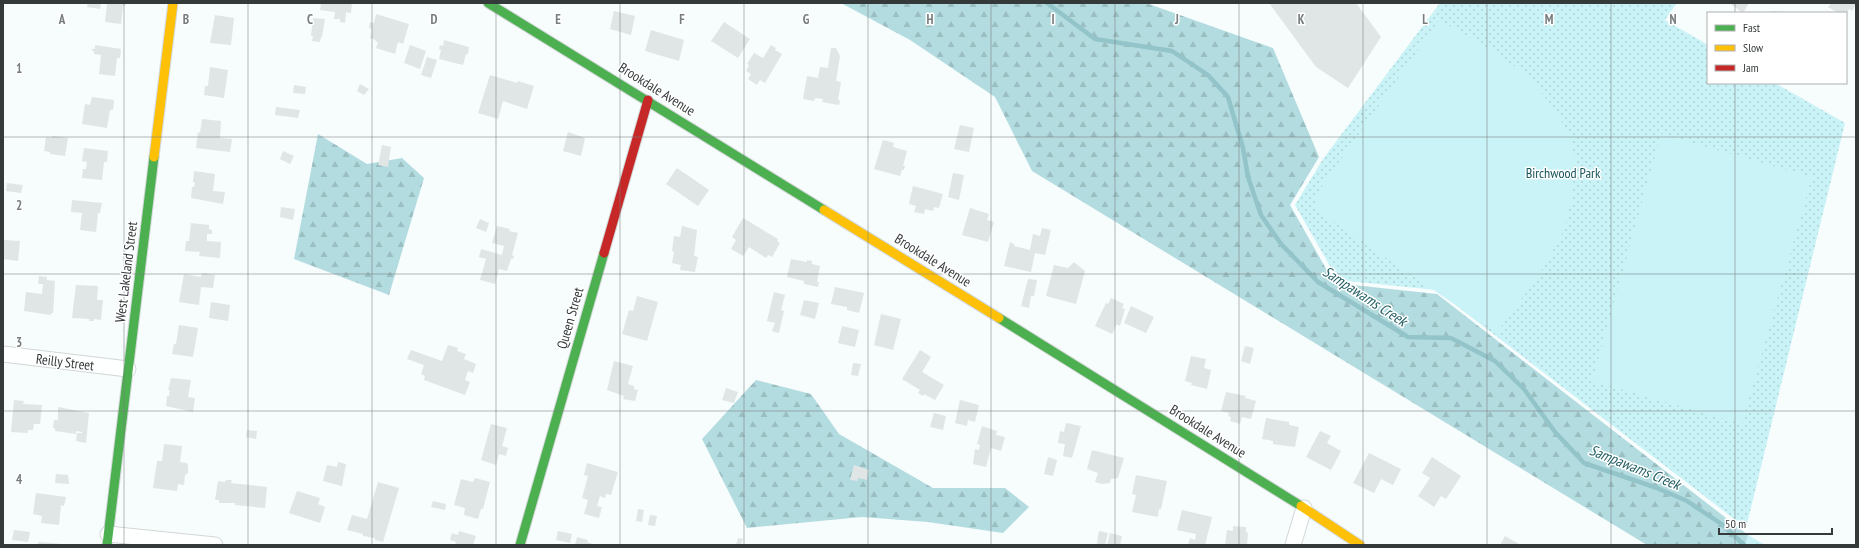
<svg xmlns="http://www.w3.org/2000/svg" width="1859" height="548" viewBox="0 0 1859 548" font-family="'PT Sans Narrow',sans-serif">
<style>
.grass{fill:url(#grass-tufts)}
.forest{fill:url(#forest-firs)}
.park{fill:url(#park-dots)}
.pitch{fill:#c9f3f7}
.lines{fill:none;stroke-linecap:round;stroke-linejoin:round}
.stream{stroke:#92c4c9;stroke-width:4.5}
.building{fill:#e0e5e6}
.street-casing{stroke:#d2d7d8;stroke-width:17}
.fast-casing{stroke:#d2d7d8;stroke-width:11}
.slow-casing{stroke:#d2d7d8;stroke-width:11}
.jam-casing{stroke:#d2d7d8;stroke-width:11}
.street{stroke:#feffff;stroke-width:15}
.fast{stroke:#4caf50;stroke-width:9}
.slow{stroke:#ffc107;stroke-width:9}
.jam{stroke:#c62828;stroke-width:9}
.grid{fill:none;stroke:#787d7e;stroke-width:1;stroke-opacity:0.55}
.labels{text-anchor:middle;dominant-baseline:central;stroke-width:3;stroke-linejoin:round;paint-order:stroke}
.street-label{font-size:14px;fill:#34393a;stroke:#fff}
.park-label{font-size:14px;fill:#165459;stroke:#fff}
.water-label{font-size:15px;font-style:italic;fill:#256065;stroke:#fff}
.grid-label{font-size:13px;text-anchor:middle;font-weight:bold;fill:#787d7e;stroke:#fff;stroke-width:3;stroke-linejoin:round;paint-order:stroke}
</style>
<defs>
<pattern id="grass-tufts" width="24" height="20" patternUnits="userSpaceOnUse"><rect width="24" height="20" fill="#c9f3f7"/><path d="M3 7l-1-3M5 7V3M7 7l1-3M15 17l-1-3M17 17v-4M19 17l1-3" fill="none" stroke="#add1d4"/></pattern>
<pattern id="forest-firs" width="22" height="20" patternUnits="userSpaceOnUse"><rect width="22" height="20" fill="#b3dce0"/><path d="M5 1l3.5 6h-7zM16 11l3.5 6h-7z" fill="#9bbec1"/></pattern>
<pattern id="park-dots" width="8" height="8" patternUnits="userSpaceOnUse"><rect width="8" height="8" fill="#c9f3f7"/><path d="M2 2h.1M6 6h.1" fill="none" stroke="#add1d4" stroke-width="1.8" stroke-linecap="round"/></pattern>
</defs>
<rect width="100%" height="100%" fill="#f7fcfd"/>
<path class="grass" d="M1748 535 1765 545H1745Z"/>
<path class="forest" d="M841 3H1146L1273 48 1319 157 1290 205 1334 283 1437 294 1748 535 1745 545H1647L1032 171 995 97 910 40Z
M318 134 367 164 402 158 424 178 389 295 294 259Z
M756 380 811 394 839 434 933 488H1005L1029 507 1003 533 928 522 862 517 747 528 702 439Z"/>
<path class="park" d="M1440 3H1677L1665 20 1708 45V83H1775L1845 123 1746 528 1436 290 1338 280 1295 205 1323 159Z"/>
<path class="pitch" d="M1439 20 1492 50 1528 76 1557 112 1571 139 1575 160 1572 197 1565 229 1541 272 1497 333 1317 211 1315 196Z
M1661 134 1812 177 1742 424 1592 381Z"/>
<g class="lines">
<path class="stream" d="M1047 3 1095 39 1172 51 1208 75 1228 97 1243 148 1248 177 1261 215 1281 244 1318 282 1408 337 1451 338 1495 361 1524 389 1555 432 1584 463 1657 488 1687 501 1723 525 1744 545"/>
</g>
<path class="building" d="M88 3H101L100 9 87 7Z
M107 3H126L125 6H123L121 24 105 22Z
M321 3H352L351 13 346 12 345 23 340 22V19H334L335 12 320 10Z
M1269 3H1356L1381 37 1348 88 1316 67Z
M1729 3H1749L1743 13Z
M1831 3H1856V4L1852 11 1849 9 1846 15V13H1838L1828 7Z
M614 11 635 16 631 35 610 29Z
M1771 11 1784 12V13H1771Z
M376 14 409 24 403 44 398 42 395 54 376 48 378 42 375 41 376 40 370 38 372 29 369 28 370 22 374 23Z
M215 15 234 18 231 45 210 43Z
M313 18 325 19 322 37H321L320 42 312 41 313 36H311Z
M724 22 750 39 738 58 711 41Z
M651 30 684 40 679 61 645 51Z
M444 40 469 47 468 54H466L463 65 439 59 441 50 439 49 440 45 443 46Z
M95 45 121 49 120 58H117L115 76 99 74 101 55 94 54V51H92V49H95Z
M410 45 426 51 420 69 404 63Z
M771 45 776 48 775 50 782 54 765 83 760 80 757 85 748 79 751 74 746 71 749 65 747 64 754 53 763 58Z
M831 48H836L840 56 836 81 841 82 838 100H840L839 105 822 102 823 99 815 98 814 101 803 99 807 76 818 78 820 67 828 68Z
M427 57 437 60 431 78 421 75Z
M210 67 228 70 224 98 204 95 205 86H208Z
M490 75 517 83 518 81 534 86 527 109 503 101 498 119 478 113Z
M360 84 369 89 364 95 357 91Z
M294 85 306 87 305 94 293 93Z
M92 97 114 100 113 110H110L107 128 82 124 85 104 90 105Z
M276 107 300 110 298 118 275 115Z
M202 119 221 121 220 138 232 139 230 152 196 148 198 132 200 133Z
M960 125 974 128 969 152 954 149Z
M568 132 585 138 581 156 563 151Z
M52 136 68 138 65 156 50 154V152L44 151 46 137 52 138Z
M883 140 894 143 893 147 907 151 903 166H905L904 170H902L900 176 874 169Z
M382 145 391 147 388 167 378 165Z
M84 148 108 151 107 162H104L102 180 82 178 83 169H86L87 162 82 161Z
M283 151 294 156 290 164 280 159Z
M677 168 709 190 698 206 666 184Z
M194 171 215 174 213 191 225 192 223 204 191 198 192 187H194L195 183 193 182Z
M953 173 964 175 959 200 948 197Z
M7 183 23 185 21 193 6 191Z
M913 186 943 194 939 208 934 207 933 211 925 209 924 214 914 212 916 206 909 204Z
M72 200 102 203 100 213H98L96 232 80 230 82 213 71 212Z
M281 207 295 209 293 220 280 217Z
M970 208 989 214 987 220 994 222 988 242 962 235Z
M743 218 778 239 777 241 780 243 772 257 768 255 766 258 749 247 743 256 731 249 736 240 732 237Z
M480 219 489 223 486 232 476 228Z
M191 223 209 225V229L212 230V234H207V241L221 242 220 258 199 256 200 252 185 251 186 241H189Z
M497 226 510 229 509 231 518 233 512 255 514 256 513 259H511L507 271 499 269 495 284 480 280 486 259 479 257 481 249 502 255 504 246 492 243Z
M682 226 697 230 694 256 698 257 695 272 680 270 681 265 672 263 674 252 672 251 674 236 680 237Z
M1042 228 1051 230 1045 255 1035 253 1031 272 1004 266 1010 242 1014 244V246L1030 250 1033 234 1040 236Z
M4 240 20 241 18 261 3 259Z
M791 259 807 262V260L812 261V264L820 266 817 282H819L818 287 804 284V281L787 277Z
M1074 262 1085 271 1076 304 1046 296 1054 265 1068 268Z
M202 273 215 275 213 288 201 287 199 305 179 302 184 274 201 277Z
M39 276 47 277V280L55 281 53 313H51V315L24 311 26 292 42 294 43 284H38Z
M1028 279 1037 280 1034 296H1031L1029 308 1021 306Z
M76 285 98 286 97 300H103L101 320 94 319V321H89V319L72 318Z
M835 287 864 293 859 313 847 310V307L831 304Z
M774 292 785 295 781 310 784 311 779 333 772 331 775 323 767 321Z
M637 296 658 302 647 341 622 334 629 310 633 311Z
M1111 298 1124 304 1122 308 1125 309 1120 326 1117 324 1112 334 1095 326 1106 303 1108 304Z
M804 300 819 303 815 319 800 315Z
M211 302 230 305 228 321 209 318Z
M1131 306 1154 317 1146 333 1124 323Z
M881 314 901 319 893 350 874 345Z
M179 325 198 328 193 357 172 354 174 344H176Z
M842 326 859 330 855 347 838 343Z
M448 345 458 348 457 351 466 354 464 359 476 364 473 373 468 371 465 380 470 382 465 395 424 380 425 376 421 374 424 365 407 359 411 350 442 361Z
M1245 346 1254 348 1250 364 1241 361Z
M920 350 931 357 922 372 944 385 935 400 924 394 923 396 918 393 920 390 902 379Z
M1191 356 1206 359 1204 368 1211 370 1207 389 1191 385 1192 383 1185 381Z
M614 361 633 366 628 384 634 386V389L638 390 635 401 623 399 624 396 607 390Z
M853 363 861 364 858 376 851 375Z
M171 378 191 380 188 397 195 398 193 412 166 406 167 396H169L170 390H168Z
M726 388 738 392 734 403 722 400Z
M1226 392 1246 396 1245 398 1256 401 1251 419 1242 417 1240 424 1230 421 1231 417 1228 416 1229 413 1221 411Z
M14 400 24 401 23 404 42 405 40 424H34L33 430H28V433L11 432Z
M960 400 979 405 975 422 968 420 967 426 955 423Z
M58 407 89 413 86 443 76 441 77 433H82V432L76 431V434L55 431V428H53L54 420H58Z
M934 413 946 416 943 430 930 427Z
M1266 418 1289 422V425L1299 427 1295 447 1273 444V441L1262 439Z
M1066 423 1081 426 1072 458 1063 456 1065 444 1058 443 1060 431 1064 432Z
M491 424 507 428 502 446 508 448 506 456 499 454 496 465 481 460Z
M982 426 997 431 996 435 1005 437 1001 451 991 448 986 467 973 464 975 449 979 450 980 445 977 444Z
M247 430 257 431 256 439 246 437Z
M1320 431 1331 436 1327 443 1341 451 1331 470 1306 457Z
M164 444 182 446 180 462 187 463 188 466V473L185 475 184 485 178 484 177 491 153 488 157 461H162Z
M1092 450 1124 458 1118 478 1111 479 1110 483 1102 484 1095 482 1098 473 1087 469Z
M1369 453 1401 469 1393 485 1381 479 1374 493 1353 483Z
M1048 457 1057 460 1053 476 1044 474Z
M1432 457 1461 476 1446 499 1441 496 1434 507 1418 496 1430 478 1422 473Z
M338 462 346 464 342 486 323 481 327 465 337 467Z
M587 463 618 472 611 495 606 494 605 498 600 496 597 506 602 507 599 518 584 514 588 500 582 498 588 476 584 475Z
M854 465 869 470 867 480 858 478V481L850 480Z
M56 474 68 475 69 484 55 483Z
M1136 475 1167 481 1161 509H1159L1158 517 1132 512 1136 495 1132 494Z
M475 478 490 482 483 509H481L478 519 464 515 465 508 454 505 461 479 473 482Z
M226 480H232L231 483 267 487 265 508 235 505V503H219V500H215L218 481 225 482Z
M378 482 399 488 383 542 375 540V538L363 536V534L347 530 352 515 367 519Z
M297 491 320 498 318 504 325 507 320 523 289 513Z
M36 493 66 497 64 506 61 505 59 525 41 523 42 516 33 514Z
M433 501 446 504 445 510 431 507Z
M638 509 644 510 642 522 636 521Z
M1182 510 1212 517 1205 545H1188L1190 538 1195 540 1196 534 1177 530Z
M650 515 657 516 655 526 648 525Z
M1233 526 1246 527V532L1248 533 1247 545H1225L1227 530 1233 531Z
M14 530 30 532 28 542 12 540Z
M459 531 476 536 473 545H455L456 542 450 540 452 533 458 535Z
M558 531 572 534 570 543 556 540Z
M1099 531 1108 533 1105 545H1096L1098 542H1097Z
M1110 533 1122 536 1120 545H1107Z
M1505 536 1521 545H1500Z
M577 537 588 540 587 542 596 545H575Z
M738 538 743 539 741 545H736Z
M38 542 62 544V545H38Z"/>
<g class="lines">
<defs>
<path id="street" d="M3 354 128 369
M108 534 215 545
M1293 545 1304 508"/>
<path id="fast" d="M488 3 824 210
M999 318 1301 506
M107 545 154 157
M520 545 604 253"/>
<path id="slow" d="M154 157 173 3
M824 210 999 318
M1301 506 1360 545"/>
<path id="jam" d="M604 253 648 100"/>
</defs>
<use href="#street" class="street-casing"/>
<use href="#fast" class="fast-casing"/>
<use href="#slow" class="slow-casing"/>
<use href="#jam" class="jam-casing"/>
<use href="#street" class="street"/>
<use href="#fast" class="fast"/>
<use href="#slow" class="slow"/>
<use href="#jam" class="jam"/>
</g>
<path class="grid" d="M124 3V545M248 3V545M372 3V545M496 3V545M620 3V545M744 3V545M868 3V545M991 3V545M1115 3V545M1239 3V545M1363 3V545M1487 3V545M1611 3V545M1735 3V13M1735 83V545M3 137H1856M3 274H1856M3 411H1856"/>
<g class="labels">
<g class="street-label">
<text transform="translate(657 89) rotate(32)">Brookdale Avenue</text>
<text transform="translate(933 260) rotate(32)">Brookdale Avenue</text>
<text transform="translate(126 272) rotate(-83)">West Lakeland Street</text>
<text transform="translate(570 318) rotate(-74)">Queen Street</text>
<text transform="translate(65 362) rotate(7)">Reilly Street</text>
<text transform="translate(1208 431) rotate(32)">Brookdale Avenue</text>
</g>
<g class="park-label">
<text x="1563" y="173">Birchwood Park</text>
</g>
<g class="water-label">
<text transform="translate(1365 296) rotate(33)">Sampawams Creek</text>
<text transform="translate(1635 467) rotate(22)">Sampawams Creek</text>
</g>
</g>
<g class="grid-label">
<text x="62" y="24">A</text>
<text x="186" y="24">B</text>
<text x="310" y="24">C</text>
<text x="434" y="24">D</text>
<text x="558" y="24">E</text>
<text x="682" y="24">F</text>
<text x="806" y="24">G</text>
<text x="930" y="24">H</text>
<text x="1053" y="24">I</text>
<text x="1177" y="24">J</text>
<text x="1301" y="24">K</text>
<text x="1425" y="24">L</text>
<text x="1549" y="24">M</text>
<text x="1673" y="24">N</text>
<text x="19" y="73">1</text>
<text x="19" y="210">2</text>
<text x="19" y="347">3</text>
<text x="19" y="484">4</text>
</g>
<rect width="1859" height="548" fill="none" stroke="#34393a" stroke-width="8"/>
<rect x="1707" y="12" width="140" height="72" fill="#ffffff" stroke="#aeb0b0"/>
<rect x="1715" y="25" width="20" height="6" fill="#4caf50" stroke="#aeb0b0"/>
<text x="1743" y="32" font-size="12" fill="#34393a">Fast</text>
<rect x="1715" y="45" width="20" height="6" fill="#ffc107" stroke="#aeb0b0"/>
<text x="1743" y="52" font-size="12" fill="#34393a">Slow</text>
<rect x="1715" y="65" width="20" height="6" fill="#c62828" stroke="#aeb0b0"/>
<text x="1743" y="72" font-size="12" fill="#34393a">Jam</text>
<path d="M1719 528v6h113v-6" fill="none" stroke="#34393a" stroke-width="2"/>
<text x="1725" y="528" font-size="12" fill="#34393a" stroke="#ffffff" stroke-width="3" paint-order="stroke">50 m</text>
</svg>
